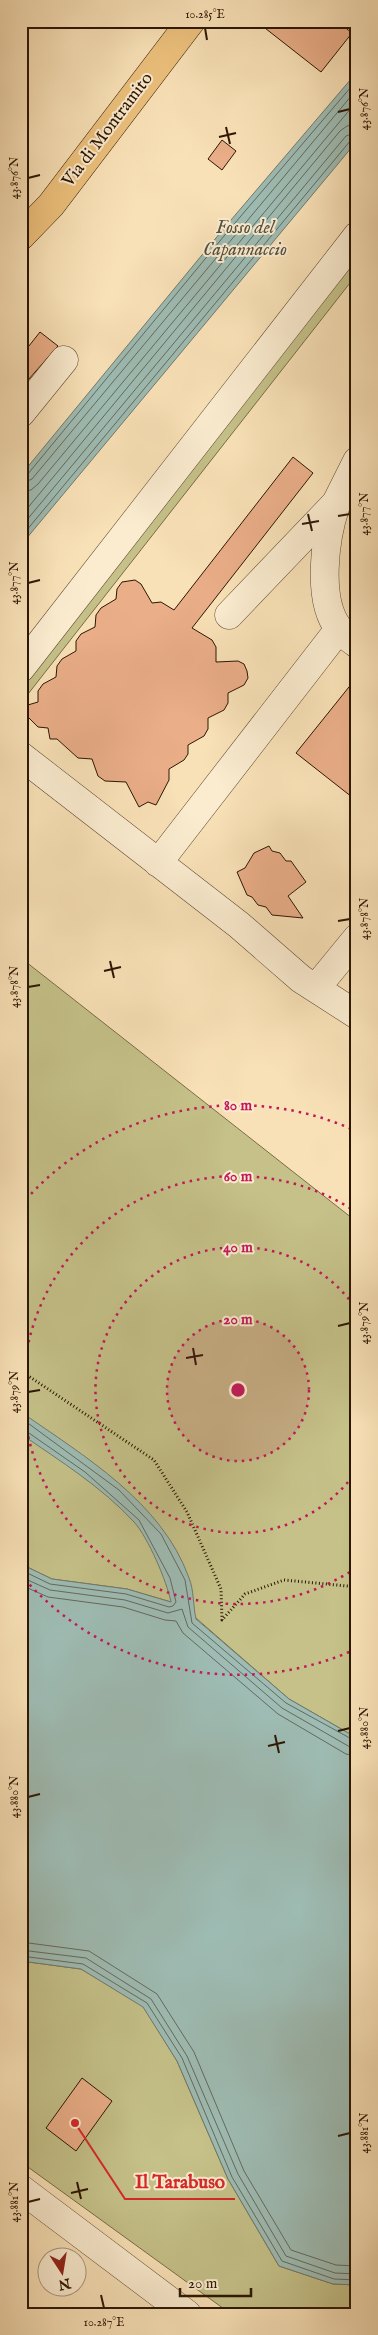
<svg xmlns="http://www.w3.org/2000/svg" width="378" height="2335" viewBox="0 0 378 2335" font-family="'IM FELL English',serif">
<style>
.green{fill:#c5c189;stroke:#786c46}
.water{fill:#9ebcb4;stroke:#707a6d}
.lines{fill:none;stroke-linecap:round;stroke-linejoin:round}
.shore{stroke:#65695c;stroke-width:1}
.building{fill:#eaae88;stroke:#2c1603}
.minor-casing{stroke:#5f4930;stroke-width:29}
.major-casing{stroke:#2c1603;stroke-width:29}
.path{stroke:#2c1603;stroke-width:3;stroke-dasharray:1 2.5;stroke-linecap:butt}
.minor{stroke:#fbecd0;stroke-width:28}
.major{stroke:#ecc07c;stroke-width:28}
.ticks{fill:none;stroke:#2c1603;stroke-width:2}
.ring{fill:none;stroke:#c2185b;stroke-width:2.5;stroke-dasharray:2.5 5}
.labels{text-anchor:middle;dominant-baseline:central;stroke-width:4;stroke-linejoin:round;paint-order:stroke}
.street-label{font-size:18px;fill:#2c1603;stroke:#fbecd0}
.water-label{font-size:19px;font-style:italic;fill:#545041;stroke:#fbecd0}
.centre{fill:#c2185b;stroke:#fbecd0;stroke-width:2.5}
.ring-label{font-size:15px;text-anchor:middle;font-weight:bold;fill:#c2185b;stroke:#fbecd0;stroke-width:4;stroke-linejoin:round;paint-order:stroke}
.leader{fill:none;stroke:#d62828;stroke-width:2}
.callout-dot{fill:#d62828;stroke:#fbecd0;stroke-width:2}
.callout-label{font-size:19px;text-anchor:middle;font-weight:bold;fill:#d62828;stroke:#fbecd0;stroke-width:4;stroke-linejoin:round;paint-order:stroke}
.neatline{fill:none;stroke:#2c1603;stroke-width:2}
.ticks-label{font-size:12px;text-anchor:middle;fill:#2c1603}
</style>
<rect width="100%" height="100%" fill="#f9e1b7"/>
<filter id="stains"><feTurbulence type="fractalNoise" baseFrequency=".004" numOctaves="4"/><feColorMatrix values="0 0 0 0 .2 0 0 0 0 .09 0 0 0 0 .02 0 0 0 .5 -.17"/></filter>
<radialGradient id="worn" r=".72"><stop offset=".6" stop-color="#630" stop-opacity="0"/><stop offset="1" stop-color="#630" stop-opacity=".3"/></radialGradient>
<path class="green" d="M357 253V274L21 703V682Z
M21 958 357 1222V1738L289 1699 181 1605 127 1589 52 1579 21 1564Z
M21 1961 81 1969 143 2006 177 2061 228 2179 279 2266 333 2284 357 2285V2314H231L21 2162Z"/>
<path class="water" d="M357 72V141L21 545V475L225 227Z
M21 1412C84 1456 162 1502 189 1578 194 1590 193 1606 196 1619L289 1699 357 1738V2285L333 2284 279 2266 228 2179 177 2061 143 2007 81 1969 21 1961V1564L52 1579 127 1589 171 1602C167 1582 148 1537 134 1522 102 1487 60 1461 21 1434Z"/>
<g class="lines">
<path class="shore" d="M21 478 27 475 229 230 357 80
M21 484 32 479 357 89
M21 491 31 490 38 484 357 101
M21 516 340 131 347 126 357 124
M21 527 346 136 357 132
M21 537 351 140 357 138
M21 1418 119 1490 161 1534 185 1580 192 1623 286 1703 357 1742
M21 1431H26L85 1472 139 1520 170 1578 176 1602 173 1606 169 1607 126 1594 50 1584 21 1570
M21 1577 50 1590 125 1600 168 1613 182 1609 188 1627 282 1708 350 1747 357 1748
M21 1585 48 1597 123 1607 165 1620 176 1621 183 1633 278 1714 346 1754 357 1756
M21 1942 89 1951 157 1994 194 2052 244 2171 291 2250 336 2265 357 2266
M21 1950 86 1958 151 1999 187 2056 238 2174 286 2256 335 2273 357 2274
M21 1956 83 1964 147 2003 182 2058 232 2177 282 2261 334 2279 357 2280"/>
</g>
<path class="building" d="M256 21H337L352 33 321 72Z
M222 140 236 151 222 170 208 159Z
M40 332 58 346 21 388V356Z
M293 457 313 473 192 628 212 640 216 647V662L238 661 244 664 247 671 248 678 244 685 228 693V703L224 710 208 718V729L204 736 188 745V754L184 760 169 769V780L156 805 148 802 139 807 126 782 105 781 98 776 92 759 78 758 57 739H50L48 728 38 727 21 710V707L38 702V691L43 684 56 677 57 666 62 659 76 651V641L81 634 95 627 96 615 101 608 116 599 117 589 122 582 135 580 141 584 152 603 161 602 174 610Z
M357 677V801L296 753Z
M269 846 272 851 280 853 286 861H291L306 882 288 896 303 918 272 915 266 907 258 905 252 897 247 895 237 872 245 868 254 853Z
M82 2078 112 2101 76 2151 46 2128Z"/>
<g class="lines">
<defs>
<path id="minor" d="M21 413 64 360
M336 505C325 537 316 600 339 629 343 635 351 639 357 644
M229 615 336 503 357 461
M21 668 357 236
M21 756 239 925 301 979 357 1015
M158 863 339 629
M316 988 357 938
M21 2189 187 2314"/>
<path id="major" d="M21 236 51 205 191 21"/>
</defs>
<use href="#minor" class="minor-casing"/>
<use href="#major" class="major-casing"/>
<path class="path" d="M21 1371 154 1460 187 1512 221 1589 222 1620 245 1594 284 1580 357 1587"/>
<use href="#minor" class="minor"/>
<use href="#major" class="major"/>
</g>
<path class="ticks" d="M205 28 207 40M338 112 350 109M226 127 230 144M219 137 236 133M28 178 40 175M308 514 312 531M338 516 350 514M302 524 319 521M28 583 40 580M338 921 350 919M110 961 114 978M104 971 121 967M28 987 40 985M338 1326 350 1323M193 1348 196 1365M186 1358 203 1355M28 1392 40 1390M338 1731 350 1728M275 1735 279 1753M268 1746 285 1742M28 1797 40 1794M338 2136 350 2133M77 2182 81 2199M71 2193 88 2189M28 2202 40 2199M101 2295 104 2308"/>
<circle cx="238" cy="1390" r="71" fill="#c2185b" fill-opacity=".12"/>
<g class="ring">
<circle cx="238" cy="1390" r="71"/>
<path d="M357 1470A143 143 0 1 1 357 1310"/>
<path d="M356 1568A214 214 0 1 1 356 1212"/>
<path d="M356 1649A285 285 0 0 1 21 1575M21 1205A285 285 0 0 1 356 1131"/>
</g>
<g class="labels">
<g class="street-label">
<text transform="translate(108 130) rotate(-53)">Via di Montramito</text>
</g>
<g class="water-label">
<text x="245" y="228">Fosso del<tspan x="245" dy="22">Capannaccio</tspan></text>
</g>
</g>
<circle cx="238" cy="1390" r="8" class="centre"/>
<g class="ring-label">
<text x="238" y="1110">80 m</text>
<text x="238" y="1181">60 m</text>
<text x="238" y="1252">40 m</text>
<text x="238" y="1324">20 m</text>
</g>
<path class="leader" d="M75 2123L125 2199H235"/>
<circle class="callout-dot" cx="75" cy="2123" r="5"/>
<g class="callout-label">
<text x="180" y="2188">Il Tarabuso</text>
</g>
<rect width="378" height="2335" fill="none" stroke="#f9e1b7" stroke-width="55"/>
<g transform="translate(62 2272) rotate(168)"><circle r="24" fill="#fbecd0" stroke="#a8967e"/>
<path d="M0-4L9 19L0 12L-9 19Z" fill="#8f2418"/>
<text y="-8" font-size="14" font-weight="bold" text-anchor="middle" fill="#2c1603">N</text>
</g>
<path d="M180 2288v8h71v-8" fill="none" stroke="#2c1603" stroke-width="2.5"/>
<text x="188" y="2288" font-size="15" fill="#2c1603" stroke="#fbecd0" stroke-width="4" paint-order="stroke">20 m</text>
<rect x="28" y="28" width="322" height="2280" class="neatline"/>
<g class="ticks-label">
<text x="205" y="18">10.285°E</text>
<text transform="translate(364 109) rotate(-90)" y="4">43.876°N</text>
<text transform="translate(14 178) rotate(-90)" y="4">43.876°N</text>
<text transform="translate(364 514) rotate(-90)" y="4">43.877°N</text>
<text transform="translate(14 583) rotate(-90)" y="4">43.877°N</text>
<text transform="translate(364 919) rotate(-90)" y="4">43.878°N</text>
<text transform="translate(14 987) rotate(-90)" y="4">43.878°N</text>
<text transform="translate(364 1323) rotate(-90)" y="4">43.879°N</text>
<text transform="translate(14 1392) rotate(-90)" y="4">43.879°N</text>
<text transform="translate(364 1728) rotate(-90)" y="4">43.880°N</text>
<text transform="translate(14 1797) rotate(-90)" y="4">43.880°N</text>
<text transform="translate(364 2133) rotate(-90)" y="4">43.881°N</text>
<text transform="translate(14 2202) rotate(-90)" y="4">43.881°N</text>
<text x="104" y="2326">10.287°E</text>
</g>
<rect width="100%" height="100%" filter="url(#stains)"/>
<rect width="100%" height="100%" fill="url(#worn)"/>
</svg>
